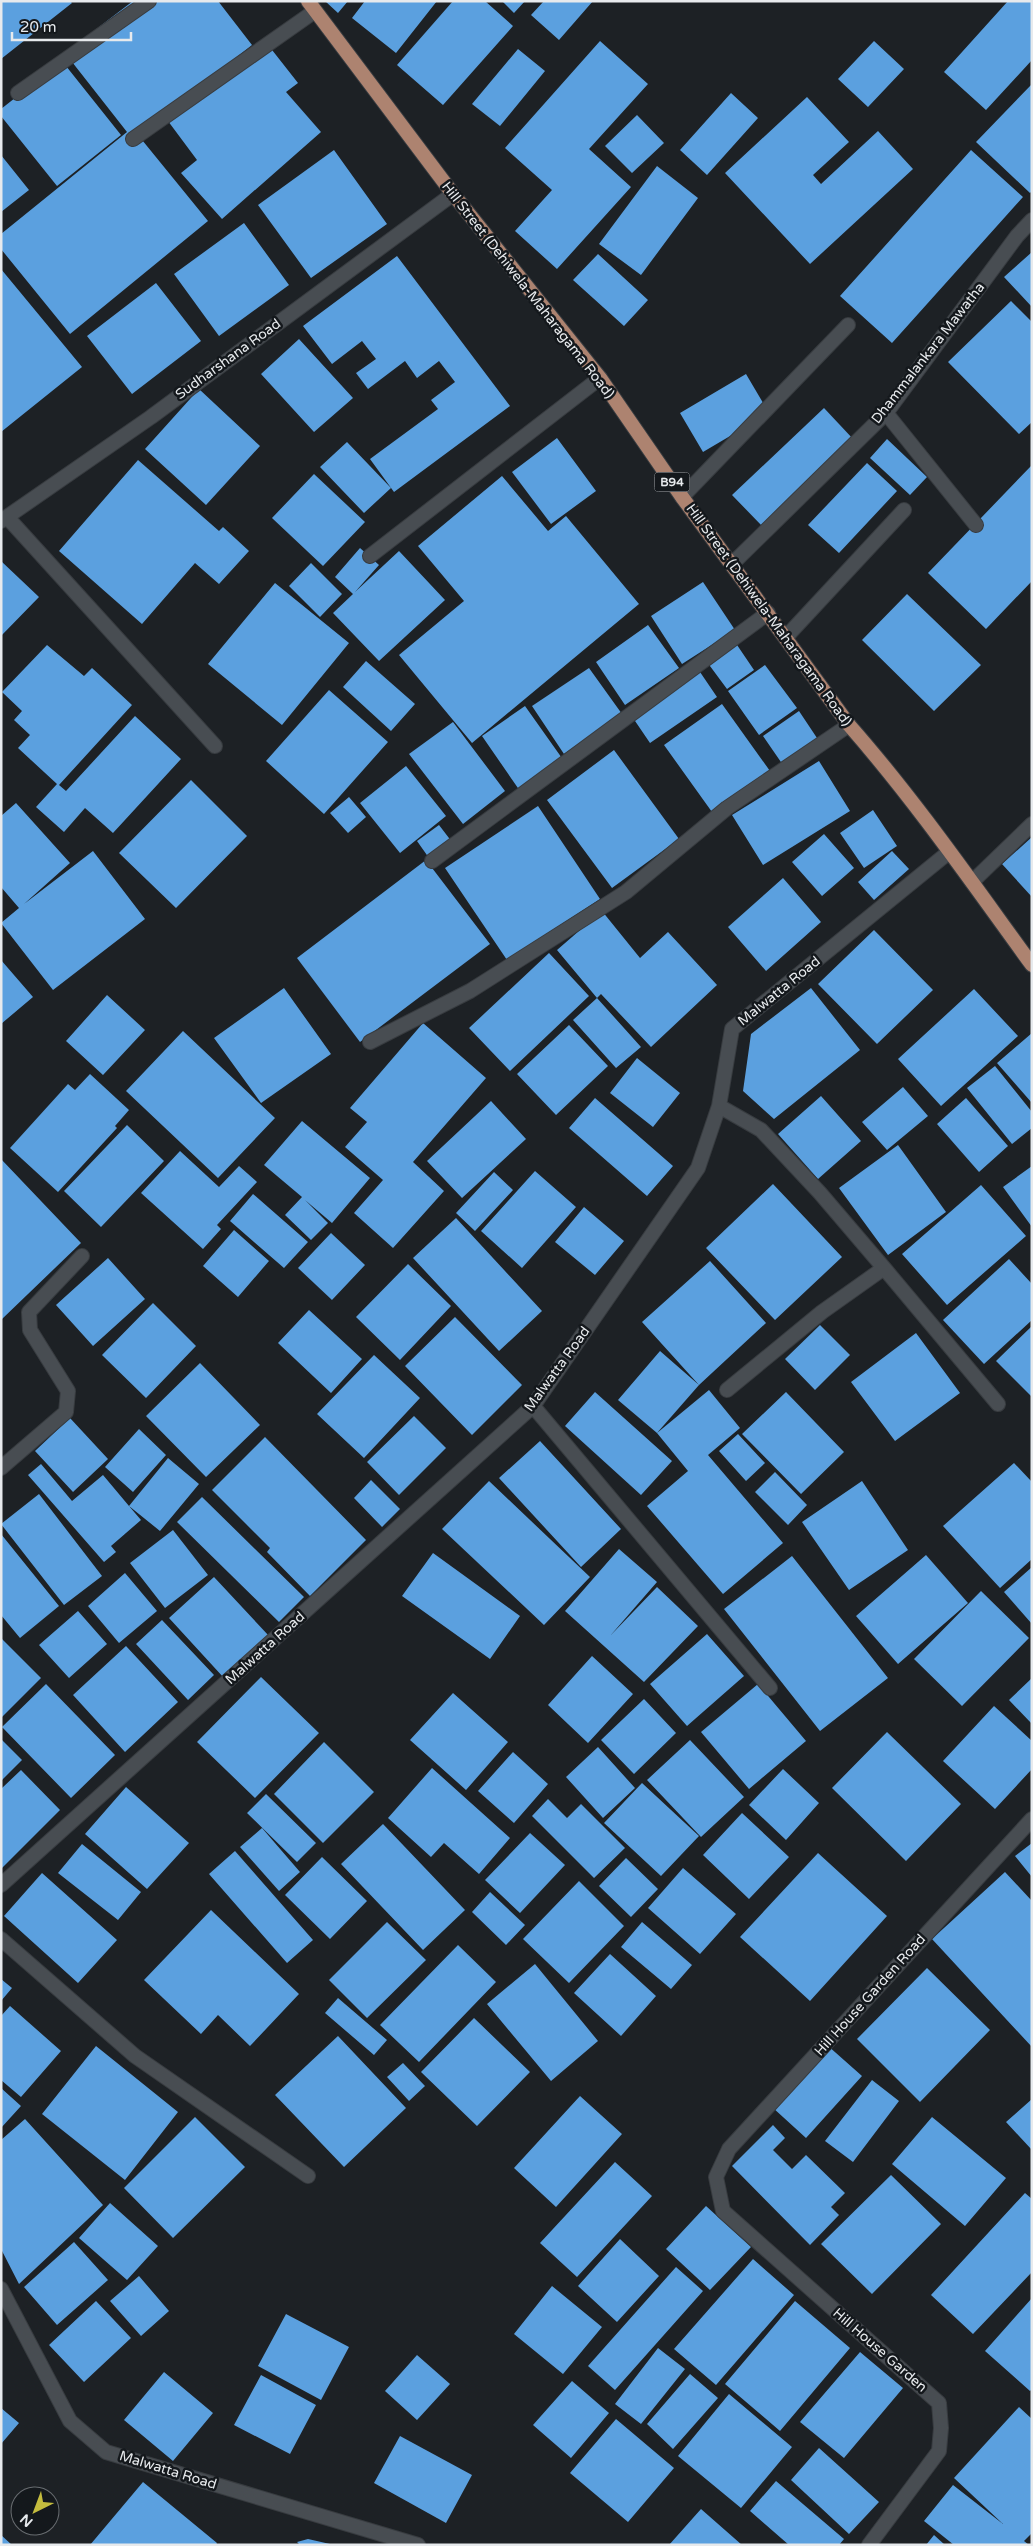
<svg xmlns="http://www.w3.org/2000/svg" width="1033" height="2546" viewBox="0 0 1033 2546" font-family="'Varela Round',sans-serif">
<style>
.building{fill:#5ba0df}
.lines{fill:none;stroke-linecap:round;stroke-linejoin:round}
.service-casing{stroke:#383c40;stroke-width:16}
.minor-casing{stroke:#383c40;stroke-width:16}
.primary-casing{stroke:#383c40;stroke-width:16}
.service{stroke:#484d52;stroke-width:14}
.minor{stroke:#484d52;stroke-width:14}
.primary{stroke:#ad8370;stroke-width:14}
.labels{text-anchor:middle;dominant-baseline:central;stroke-width:5;stroke-linejoin:round;paint-order:stroke}
.shield{fill:#14181c;stroke:#a8abae;stroke-width:1}
.shield-label{font-size:12px;font-weight:bold;fill:#e7eaed}
.street-label{font-size:14px;fill:#e7eaed;stroke:#14181c}
</style>
<rect width="100%" height="100%" fill="#1d2125"/>
<path class="building" d="M1 1H70L72 3 1 59Z
M133 1H218L252 45 138 135 208 221 70 334 1 249V234L127 132 65 53Z
M325 1H348L338 13Z
M365 1H437L396 53 352 18Z
M453 1H485L513 26 443 105 397 65Z
M502 1H525L514 13Z
M544 1H593L559 40 531 15Z
M1008 1H1032V60L986 110 944 72Z
M265 41 298 83 286 92 321 132 222 219 181 173 197 160 165 117Z
M600 41 648 84 589 149 631 187 557 269 515 231 552 190 505 148Z
M874 41 904 69 868 107 838 79Z
M518 49 545 71 500 126 472 104Z
M62 61 121 135 57 186 1 116V109Z
M1032 84V191L1030 193 976 142Z
M731 93 758 118 707 175 680 150Z
M807 97 849 142 813 175 821 184 878 131 913 169 810 264 725 173Z
M637 115 664 143 632 173 605 146Z
M334 150 387 224 311 278 258 205Z
M971 150 1023 197 892 343 840 296Z
M1 155 29 190 1 212Z
M657 166 698 198 641 275 599 244Z
M244 223 289 285 219 336 174 274Z
M1032 252V307L1004 277Z
M598 254 648 300 624 326 573 280Z
M397 256 510 406 394 492 370 459 438 409 431 400 455 382 439 361 417 378 405 361 368 389 356 373 376 359 362 341 332 364 303 326Z
M1 269 82 367 1 432Z
M156 283 201 341 132 394 87 336Z
M1011 301 1032 322V422L1019 434 948 362Z
M299 339 353 398 314 432 261 374Z
M746 374 769 413 703 452 680 413Z
M199 389 260 446 206 505 145 449Z
M824 408 854 440 763 527 732 495Z
M557 438 596 491 551 524 512 472Z
M887 439 927 477 910 495 870 458Z
M347 442 391 488 364 513 320 467Z
M138 460 219 531 223 527 249 551 219 584 195 563 142 624 59 551Z
M867 463 897 491 839 553 808 525Z
M1032 465V581L986 629 928 573Z
M314 474 365 522 323 566 272 518Z
M502 476 548 531 566 516 639 604 472 743 399 655 464 601 418 546Z
M360 548 379 565 355 592 399 551 445 600 379 661 333 613 353 594 335 577Z
M1 561 39 597 1 636Z
M311 563 342 594 320 617 289 586Z
M703 582 735 630 682 664 651 616Z
M275 583 349 643 282 725 208 664Z
M907 594 981 665 934 711 862 640Z
M648 625 679 668 625 705 596 662Z
M735 642 754 670 727 689 707 662Z
M47 645 84 676 92 668 132 705 59 785 66 791 135 716 181 759 113 833 85 808 64 832 36 807 57 784 18 748 30 735 14 720 22 711 2 692Z
M366 661 415 704 391 731 343 687Z
M765 665 797 708 759 735 728 691Z
M589 668 622 714 564 754 532 706Z
M700 672 717 697 650 743 633 718Z
M329 690 388 742 324 814 266 761Z
M722 704 770 771 712 812 664 745Z
M525 706 564 761 520 791 482 736Z
M799 711 819 741 783 765 763 736Z
M453 722 505 791 463 824 409 754Z
M614 750 679 839 612 888 547 800Z
M819 761 850 811 763 865 732 815Z
M406 766 446 816 400 853 360 803Z
M191 780 247 836 176 908 119 853Z
M349 797 366 817 348 833 330 813Z
M16 803 70 863 24 904 93 851 145 919 53 990 1 923 19 908 1 887V816Z
M538 806 600 899 507 960 445 868Z
M873 810 897 846 864 868 840 833Z
M439 825 452 842 429 858 417 841Z
M824 834 854 868 822 896 792 862Z
M1032 837V897L1002 864Z
M892 851 909 869 874 900 858 882Z
M426 860 490 944 360 1042 297 958Z
M783 878 821 922 766 971 728 927Z
M602 911 640 958 668 932 717 985 651 1047 601 994 597 998 557 950Z
M874 930 933 990 877 1044 818 984Z
M549 953 589 996 510 1071 469 1028Z
M1 960 33 997 1 1024Z
M284 988 331 1054 261 1103 214 1038Z
M811 988 860 1050 774 1119 743 1091 751 1034Z
M974 989 1018 1036 941 1106 898 1059Z
M107 995 145 1030 103 1075 66 1041Z
M597 998 641 1047 616 1068 573 1020Z
M423 1023 486 1078 413 1162 444 1191 393 1248 354 1213 383 1180 345 1147 367 1122 350 1108Z
M569 1025 608 1066 556 1115 517 1074Z
M183 1031 275 1118 218 1178 126 1091Z
M1032 1033V1103L997 1063Z
M637 1058 680 1093 653 1127 610 1093Z
M995 1066 1032 1112V1128L1012 1144 967 1088Z
M90 1074 129 1110 115 1126 117 1128 58 1192 10 1148 68 1084 75 1090Z
M903 1087 928 1116 887 1150 862 1122Z
M821 1096 861 1141 818 1179 778 1134Z
M595 1098 673 1166 647 1196 569 1128Z
M966 1098 1008 1146 979 1172 937 1124Z
M491 1101 526 1139 462 1198 427 1161Z
M302 1121 370 1178 332 1223 305 1200 328 1223 311 1240 285 1215 302 1197 264 1165Z
M127 1125 164 1161 101 1227 64 1191Z
M898 1145 946 1212 888 1255 839 1188Z
M180 1151 219 1187 239 1166 257 1182 217 1225 221 1229 203 1249 141 1193Z
M1 1159 81 1243 1 1320Z
M1032 1166V1227L1003 1187Z
M535 1171 576 1207 522 1268 481 1231Z
M494 1172 513 1190 475 1231 456 1213Z
M773 1184 842 1257 775 1320 706 1248Z
M981 1185 1026 1236 947 1305 902 1254Z
M253 1194 308 1242 284 1268 230 1221Z
M584 1207 624 1241 595 1275 555 1242Z
M456 1218 542 1311 499 1351 413 1258Z
M234 1230 269 1261 238 1297 203 1266Z
M331 1233 365 1265 332 1300 298 1268Z
M108 1258 145 1299 93 1346 56 1305Z
M1009 1259 1032 1284V1320L984 1364 943 1320Z
M710 1261 766 1323 699 1385 642 1322Z
M408 1264 451 1306 400 1360 356 1317Z
M153 1303 196 1346 146 1398 102 1355Z
M309 1310 362 1359 331 1393 278 1343Z
M455 1317 522 1385 472 1435 405 1366Z
M820 1325 850 1355 815 1390 785 1359Z
M1032 1326V1397L996 1361Z
M916 1333 960 1393 895 1441 851 1382Z
M660 1351 699 1385 657 1433 618 1400Z
M374 1355 420 1398 364 1458 317 1414Z
M200 1363 260 1425 206 1477 146 1416Z
M709 1390 740 1428 708 1455 783 1543 723 1594 647 1506 688 1471 657 1433Z
M595 1392 672 1461 641 1495 565 1426Z
M786 1392 844 1452 801 1494 742 1434Z
M414 1416 446 1448 399 1495 367 1462Z
M70 1418 108 1459 73 1492 35 1451Z
M139 1429 166 1455 133 1492 105 1467Z
M738 1434 765 1463 746 1481 719 1451Z
M265 1437 366 1540 310 1596 267 1552 270 1548 212 1490Z
M540 1441 621 1529 581 1567 499 1478Z
M168 1458 199 1484 160 1531 129 1506 141 1520 111 1546 116 1552 104 1562 28 1475 41 1464 72 1501 103 1475 129 1506Z
M1014 1463 1032 1482V1559L1000 1588 943 1526Z
M775 1472 807 1505 788 1525 755 1492Z
M371 1480 400 1509 382 1527 354 1498Z
M489 1481 590 1577 544 1625 442 1529Z
M862 1481 908 1550 849 1590 802 1522Z
M39 1494 102 1576 64 1605 1 1524Z
M202 1497 304 1597 279 1622 177 1522Z
M173 1530 208 1575 165 1608 130 1563Z
M1 1534 59 1606 20 1638 1 1615Z
M619 1549 657 1582 610 1636 657 1587 698 1626 644 1682 565 1611Z
M433 1553 520 1616 490 1659 402 1596Z
M926 1555 968 1603 898 1664 856 1616Z
M792 1556 888 1678 820 1731 724 1609Z
M1032 1567V1624L1004 1592Z
M125 1573 157 1611 119 1643 88 1606Z
M214 1577 269 1636 224 1678 169 1618Z
M981 1591 1029 1638 962 1706 914 1659Z
M78 1611 107 1644 69 1678 39 1645Z
M162 1620 214 1675 188 1700 136 1644Z
M707 1634 744 1676 687 1726 650 1684Z
M1 1638 41 1678 1 1718Z
M126 1646 178 1702 125 1752 73 1695Z
M592 1656 633 1694 588 1743 548 1705Z
M261 1677 319 1733 255 1798 197 1742Z
M1032 1678V1724L1009 1700Z
M46 1684 115 1755 71 1798 2 1727Z
M758 1684 806 1741 749 1789 701 1732Z
M453 1693 508 1742 466 1790 410 1740Z
M644 1699 676 1733 634 1774 601 1740Z
M994 1706 1032 1741V1769L995 1809 943 1761Z
M887 1732 961 1804 906 1861 832 1788Z
M1 1739 22 1760 1 1781Z
M690 1740 744 1797 701 1837 647 1780Z
M324 1742 374 1792 323 1843 274 1794Z
M598 1747 635 1788 603 1818 566 1777Z
M513 1752 548 1784 514 1823 478 1791Z
M432 1768 510 1838 479 1874 444 1843 431 1857 388 1818Z
M783 1769 819 1803 786 1840 749 1805Z
M21 1770 60 1810 1 1869V1789Z
M642 1783 699 1836 661 1876 604 1823Z
M126 1787 189 1843 147 1889 85 1834Z
M266 1794 316 1843 297 1862 247 1813Z
M548 1799 567 1818 581 1804 625 1848 594 1878 532 1816Z
M742 1813 789 1857 749 1899 703 1855Z
M383 1824 465 1910 423 1950 341 1864Z
M262 1828 300 1872 279 1891 240 1847Z
M530 1833 565 1865 520 1913 485 1880Z
M1032 1843V1877L1015 1856Z
M82 1844 141 1892 118 1920 58 1873Z
M235 1851 313 1940 287 1963 209 1874Z
M818 1853 887 1916 810 2001 740 1937Z
M322 1857 367 1901 330 1939 285 1895Z
M626 1858 658 1889 631 1917 599 1886Z
M683 1868 736 1914 700 1954 648 1908Z
M1005 1872 1032 1901V2047L932 1939Z
M42 1873 117 1940 78 1983 4 1916Z
M579 1881 624 1926 569 1983 523 1939Z
M490 1892 525 1925 506 1945 472 1912Z
M211 1910 299 1994 250 2046 218 2015 201 2034 144 1980Z
M387 1922 426 1960 367 2018 329 1980Z
M642 1922 692 1965 671 1989 621 1947Z
M458 1945 496 1982 419 2062 380 2025Z
M610 1954 656 1996 621 2036 574 1993Z
M535 1964 598 2041 551 2081 487 2004Z
M927 1968 990 2030 920 2102 857 2039Z
M1 1979 12 1988 1 2001Z
M338 1998 387 2040 374 2055 325 2013Z
M10 2006 61 2051 21 2097 1 2080V2016Z
M474 2018 530 2072 477 2126 421 2072Z
M338 2036 406 2108 344 2167 275 2095Z
M827 2045 862 2076 806 2138 772 2107Z
M96 2046 178 2112 125 2180 42 2114Z
M403 2063 425 2086 409 2101 387 2077Z
M872 2080 899 2101 853 2162 825 2141Z
M1 2088 21 2106 1 2128Z
M580 2096 622 2134 556 2207 514 2168Z
M1032 2099V2150L1006 2122Z
M195 2117 245 2167 173 2238 124 2188Z
M932 2117 1006 2178 965 2226 892 2164Z
M25 2119 103 2205 19 2284 1 2249V2140Z
M773 2125 785 2138 773 2150 792 2169 806 2155 845 2193 831 2207 839 2215 810 2245 732 2166Z
M615 2162 652 2196 577 2277 540 2243Z
M891 2175 941 2224 872 2294 821 2244Z
M1025 2193 1032 2199V2272L973 2334 931 2295Z
M110 2203 158 2246 127 2280 79 2238Z
M706 2206 751 2247 710 2290 666 2249Z
M620 2239 659 2276 617 2322 578 2286Z
M74 2242 108 2280 57 2325 24 2287Z
M753 2259 794 2295 716 2385 674 2349Z
M676 2267 703 2291 615 2390 588 2366Z
M139 2276 169 2311 141 2336 110 2301Z
M552 2286 602 2327 563 2374 514 2334Z
M1032 2298V2389L1030 2391 985 2351Z
M96 2301 131 2338 84 2382 49 2345Z
M795 2301 850 2348 780 2431 725 2384Z
M286 2314 349 2347 321 2400 258 2366Z
M658 2348 685 2369 641 2424 615 2404Z
M860 2352 903 2388 844 2458 800 2422Z
M417 2355 450 2384 417 2420 385 2391Z
M164 2372 213 2413 173 2461 124 2420Z
M690 2374 718 2398 673 2449 647 2424Z
M261 2375 316 2405 290 2454 234 2425Z
M572 2381 609 2413 571 2458 533 2425Z
M729 2394 792 2447 741 2508 678 2456Z
M1019 2407 1032 2419V2533L1024 2541 1029 2545H954L924 2521 953 2485 1003 2524 954 2478Z
M1 2408 19 2423 1 2444Z
M616 2419 674 2468 628 2522 570 2473Z
M400 2436 472 2475 446 2523 374 2483Z
M819 2448 879 2502 849 2534 791 2480Z
M776 2481 844 2539 839 2545H789L750 2511Z
M143 2482 217 2543 216 2545H90Z
M701 2509 742 2545H669Z
M1 2535 12 2545H1Z
M934 2535 945 2545H926Z
M308 2539 330 2544V2545H300L297 2542Z"/>
<g class="lines">
<defs>
<path id="service" d="M18 93 149 1
M133 139 315 11
M886 413 976 525
M682 497 848 325
M786 637 904 510"/>
<path id="minor" d="M7 517 215 746
M1 521 151 417 453 194
M370 556 600 378
M732 564 886 413 1017 236 1032 220
M432 861 768 613
M972 882 1032 824
M370 1042 470 991 626 892 727 808 849 725
M719 1106 761 1130 820 1193 884 1268 822 1312 727 1390
M884 1268 998 1404
M533 1406 770 1688
M1 1468 66 1412 68 1391 30 1330 29 1312 82 1256
M1 1885 533 1406 698 1168 719 1106 732 1029 949 852
M1 1939 135 2056 308 2176
M1 2289 70 2421 106 2452 418 2545
M869 2545 939 2451 941 2428 939 2403 723 2211 716 2177 729 2149 1032 1819"/>
<path id="primary" d="M308 1 453 194 600 378 682 497 849 725C915 800 973 884 1032 965"/>
</defs>
<use href="#service" class="service-casing"/>
<use href="#minor" class="minor-casing"/>
<use href="#primary" class="primary-casing"/>
<use href="#service" class="service"/>
<use href="#minor" class="minor"/>
<use href="#primary" class="primary"/>
</g>
<g class="labels">
<rect class="shield" x="654.5" y="472.5" width="35" height="19" rx="4"/>
<g class="shield-label">
<text x="672" y="482">B94</text>
</g>
<g class="street-label">
<text transform="translate(528 290) rotate(52)">Hill Street (Dehiwela-Maharagama Road)</text>
<text transform="translate(928 353) rotate(-52)">Dhammalankara Mawatha</text>
<text transform="translate(228 359) rotate(-36)">Sudharshana Road</text>
<text transform="translate(769 615) rotate(54)">Hill Street (Dehiwela-Maharagama Road)</text>
<text transform="translate(779 991) rotate(-39)">Malwatta Road</text>
<text transform="translate(557 1369) rotate(-54)">Malwatta Road</text>
<text transform="translate(265 1648) rotate(-42)">Malwatta Road</text>
<text transform="translate(870 1995) rotate(-48)">Hill House Garden Road</text>
<text transform="translate(880 2350) rotate(41)">Hill House Garden</text>
<text transform="translate(168 2470) rotate(17)">Malwatta Road</text>
</g>
</g>
<rect width="1033" height="2546" fill="none" stroke="#e7eaed" stroke-width="5"/>
<g transform="translate(35 2511) rotate(222)"><circle r="24" fill="#14181c" stroke="#686c70"/>
<path d="M0-4L9 19L0 12L-9 19Z" fill="#c4bc3e"/>
<text y="-8" font-size="14" font-weight="bold" text-anchor="middle" fill="#e7eaed">N</text>
</g>
<path d="M12 32v8h119v-8" fill="none" stroke="#e7eaed" stroke-width="2.5"/>
<text x="20" y="32" font-size="15" fill="#e7eaed" stroke="#14181c" stroke-width="4" paint-order="stroke">20 m</text>
</svg>
